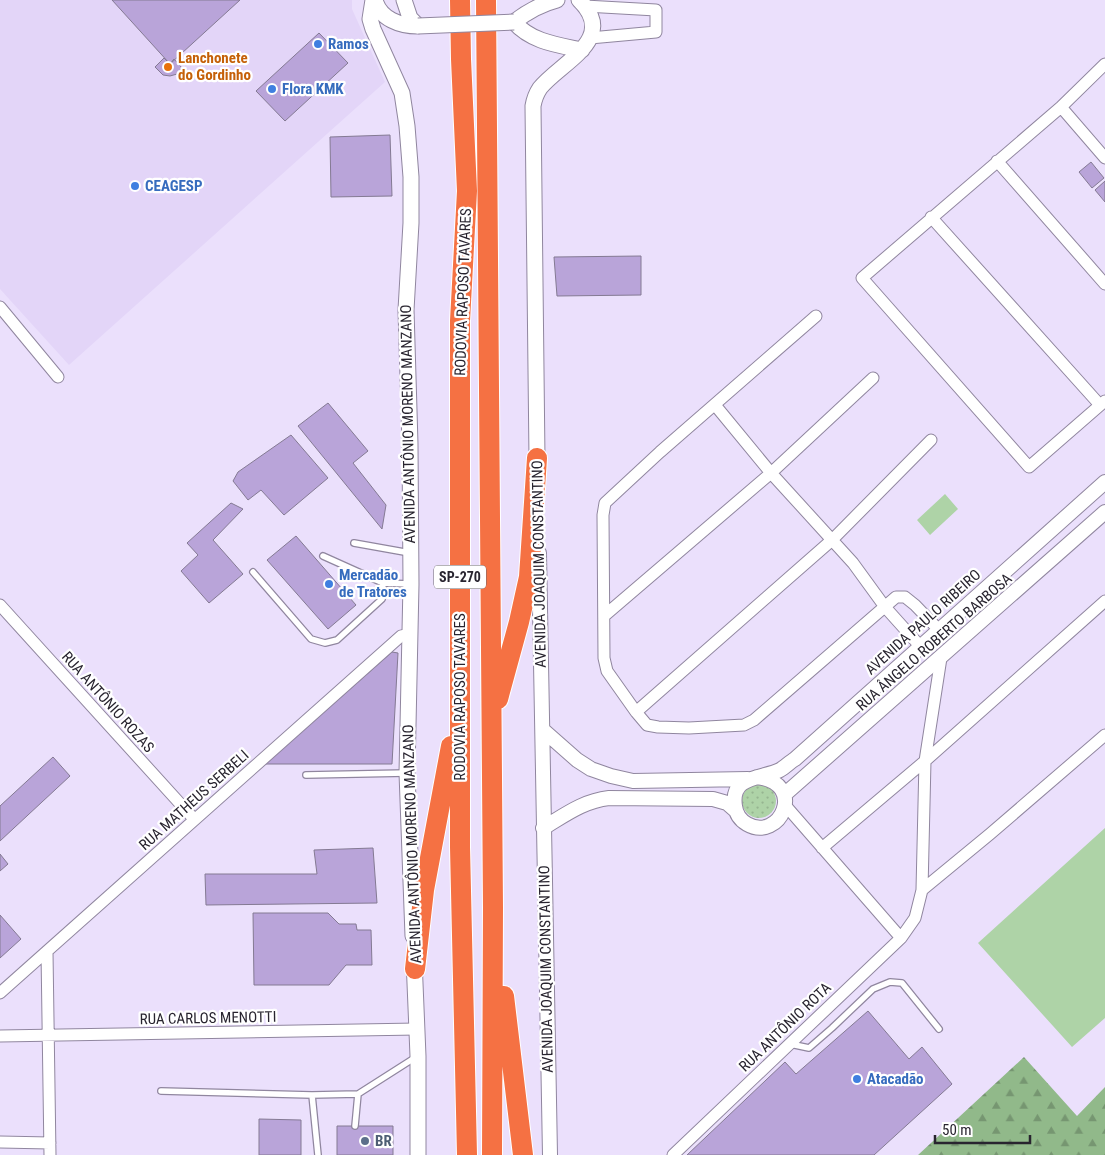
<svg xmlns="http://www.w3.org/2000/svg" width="1105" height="1155" viewBox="0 0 1105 1155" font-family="'Roboto Condensed',sans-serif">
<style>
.built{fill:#e3d5f8}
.grass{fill:url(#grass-dots)}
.forest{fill:url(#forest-firs)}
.pitch{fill:#aed3a7}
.building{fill:#b9a4d9;stroke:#847a93}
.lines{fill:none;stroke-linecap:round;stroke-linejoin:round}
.service-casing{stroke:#90869f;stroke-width:8}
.minor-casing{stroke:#90869f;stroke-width:13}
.tertiary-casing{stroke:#90869f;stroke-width:16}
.secondary-casing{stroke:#90869f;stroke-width:17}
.motorway-casing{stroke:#fff;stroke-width:22}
.service{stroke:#fff;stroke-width:5.5}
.minor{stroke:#fff;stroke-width:11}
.tertiary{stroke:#fff;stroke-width:14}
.secondary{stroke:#fff;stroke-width:15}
.motorway{stroke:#f57143;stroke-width:20}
.secondary-bridge-casing{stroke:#90869f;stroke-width:17;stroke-linecap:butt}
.secondary-bridge{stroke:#fff;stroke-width:15}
.shop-dot{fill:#3f7fe0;stroke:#fff;stroke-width:2}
.food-dot{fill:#e8710a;stroke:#fff;stroke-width:2}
.service-dot{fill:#5c6f8a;stroke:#fff;stroke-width:2}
.labels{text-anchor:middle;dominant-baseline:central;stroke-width:4.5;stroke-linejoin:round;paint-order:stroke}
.shield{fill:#fff;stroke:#68666d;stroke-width:1}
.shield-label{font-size:14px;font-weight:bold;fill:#28242f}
.shop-label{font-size:15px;font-weight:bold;fill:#366cbe;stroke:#fff;text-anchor:start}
.food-label{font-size:15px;font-weight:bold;fill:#c56008;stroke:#fff;text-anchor:start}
.street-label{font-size:15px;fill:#28242f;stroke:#fff}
.service-label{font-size:15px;font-weight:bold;fill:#4e5e75;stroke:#fff;text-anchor:start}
</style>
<defs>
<pattern id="grass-dots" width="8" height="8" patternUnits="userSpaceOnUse" patternTransform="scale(1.25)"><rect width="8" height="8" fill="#aed3a7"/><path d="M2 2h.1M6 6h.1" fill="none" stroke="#96b590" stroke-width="1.8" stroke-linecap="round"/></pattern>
<pattern id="forest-firs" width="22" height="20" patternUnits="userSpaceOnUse" patternTransform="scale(1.25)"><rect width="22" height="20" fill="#91b98a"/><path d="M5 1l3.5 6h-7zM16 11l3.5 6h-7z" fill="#769671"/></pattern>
</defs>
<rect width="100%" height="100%" fill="#ebe0fc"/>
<path class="built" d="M0 0H352V9L385 82 69 365 0 289Z"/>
<path class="grass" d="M742 801a17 17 0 1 1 34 0a17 17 0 1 1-34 0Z"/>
<path class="forest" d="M1024 1057 1077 1116 1105 1087V1155H918Z"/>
<path class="pitch" d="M945 494 958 509 930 535 917 520Z
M1105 828V1018L1072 1047 978 943Z"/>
<path class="building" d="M112 0H240L170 64Z
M319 33 348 63 285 121 256 91Z
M164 58 170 64 174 59 182 68 177 74 170 76 163 75 155 67Z
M390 135 392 196 331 197 330 137Z
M1091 162 1104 178 1092 188 1079 172Z
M1105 181V202L1095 190Z
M641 256V295L557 296 554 257Z
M328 403 368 451 353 463 386 505 382 529 298 426Z
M291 435 328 478 284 515 261 490 248 500 233 481 238 472Z
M231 503 243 509 213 540 243 574 209 603 181 571 198 555 187 543Z
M296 536 356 605 328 629 267 560Z
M392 652 398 653 392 764H265Z
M53 757 70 776 0 841V806Z
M373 848 377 903 206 905 205 874H317L314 850Z
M0 854 8 864 0 871Z
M253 913H328L339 924H356L357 930H371L372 965H346L329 985H254Z
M0 915 21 939 0 958Z
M868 1011 909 1059 922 1047 952 1084 874 1155H687L785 1062 796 1074Z
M259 1119 301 1120V1155H259Z
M337 1126H393V1155H337Z"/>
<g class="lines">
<defs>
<path id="service" d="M354 543 410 553
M323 556 383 583 411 584
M253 572 311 639 325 643 337 640 382 599 383 583
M306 775 407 773
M790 1044 809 1048 832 1028 873 989 890 982 902 983 939 1029
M161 1091 312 1095 358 1094 416 1057
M312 1095 318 1155
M355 1126 358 1094"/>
<path id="minor" d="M585 6 656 10V32L590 38
M1105 64 1061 107 862 278 1029 467 1105 401
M1061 107 1105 158
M997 161 1105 284
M931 217 1100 405
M0 307 58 377
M816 316 660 452 605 503 603 515 604 658 607 671 636 712 647 725 658 727 689 728 744 725 754 720 896 597H905L915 605 939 630
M715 405 771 473 853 563 885 607 920 646
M0 605 194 819
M604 616 771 473 873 378
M636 712 832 540 931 440
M785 805 901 938
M822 848 925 761 1105 601
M922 890 990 834 1105 735
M47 952 50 1155
M0 993 401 636 411 634
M0 1036 417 1029
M0 1142 50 1143
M673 1155 901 938 915 918 922 890 925 761 941 658"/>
<path id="tertiary" d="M539 553C544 754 545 954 550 1155
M543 730 577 760 591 769 611 776 633 781 748 779
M757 777C808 783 780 843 747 824 740 820 736 814 735 806 730 775 762 779 780 770 785 767 790 762 795 759L1105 482
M784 795 1105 512
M543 828C565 815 583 801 609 798L713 799 727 803 735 810"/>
<path id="secondary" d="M373 0 370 19 373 29 402 93 407 126 411 177V223L406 310 410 444 411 584 407 773 413 936
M375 0C380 19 400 26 418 26
M404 0 410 18 418 26
M557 0C541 4 527 12 514 22 531 42 558 45 582 50
M537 458 533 106C534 100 536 94 540 88 561 62 619 39 579 0
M414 959 418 1056V1155"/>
<path id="motorway" d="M460 0 461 59 467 191 460 321V847L467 1155
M486 0 493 907 492 1155
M498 699 519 622 529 577 537 458
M415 969 424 890 451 746
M504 996 523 1155"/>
</defs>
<use href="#service" class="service-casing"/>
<use href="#minor" class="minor-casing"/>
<use href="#tertiary" class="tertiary-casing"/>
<use href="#secondary" class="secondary-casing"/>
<use href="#motorway" class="motorway-casing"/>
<use href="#service" class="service"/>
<use href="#minor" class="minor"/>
<use href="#tertiary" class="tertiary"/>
<use href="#secondary" class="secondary"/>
<use href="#motorway" class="motorway"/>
<defs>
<path id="secondary-bridge" d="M418 26 514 22"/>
</defs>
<use href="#secondary-bridge" class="secondary-bridge-casing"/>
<use href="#secondary-bridge" class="secondary-bridge"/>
</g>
<g class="shop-dot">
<circle cx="318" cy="44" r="5"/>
<circle cx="272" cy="89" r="5"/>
<circle cx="135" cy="186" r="5"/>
<circle cx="329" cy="584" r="5"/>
<circle cx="857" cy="1079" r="5"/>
</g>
<circle class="food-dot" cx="168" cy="67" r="5"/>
<circle class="service-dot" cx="365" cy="1141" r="5"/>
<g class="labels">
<rect class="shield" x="434" y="565.5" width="52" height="23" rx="4"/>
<g class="shield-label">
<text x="460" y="577">SP-270</text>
</g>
<g class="shop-label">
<text x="328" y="44">Ramos</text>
<text x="282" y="89">Flora KMK</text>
<text x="145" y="186">CEAGESP</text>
<text x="339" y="575">Mercadão<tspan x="339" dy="17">de Tratores</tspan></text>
<text x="867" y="1079">Atacadão</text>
</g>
<g class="food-label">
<text x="178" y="58">Lanchonete<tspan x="178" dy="17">do Gordinho</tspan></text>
</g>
<g class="street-label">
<text transform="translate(463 292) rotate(-88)">RODOVIA RAPOSO TAVARES</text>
<text transform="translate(408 424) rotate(-91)">AVENIDA ANTÔNIO MORENO MANZANO</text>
<text transform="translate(539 564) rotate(-91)">AVENIDA JOAQUIM CONSTANTINO</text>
<text transform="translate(923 622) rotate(-42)">AVENIDA PAULO RIBEIRO</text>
<text transform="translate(934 642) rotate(-41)">RUA ÂNGELO ROBERTO BARBOSA</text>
<text transform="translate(460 697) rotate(-90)">RODOVIA RAPOSO TAVARES</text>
<text transform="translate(108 702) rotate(48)">RUA ANTÔNIO ROZAS</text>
<text transform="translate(194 800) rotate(-42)">RUA MATHEUS SERBELI</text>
<text transform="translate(412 844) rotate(-92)">AVENIDA ANTÔNIO MORENO MANZANO</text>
<text transform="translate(546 969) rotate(-91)">AVENIDA JOAQUIM CONSTANTINO</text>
<text transform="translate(208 1018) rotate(-1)">RUA CARLOS MENOTTI</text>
<text transform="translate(785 1027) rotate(-44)">RUA ANTÔNIO ROTA</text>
</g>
<g class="service-label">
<text x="375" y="1141">BR</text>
</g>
</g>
<path d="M935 1135v8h95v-8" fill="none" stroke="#28242f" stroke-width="2.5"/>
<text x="942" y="1135" font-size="15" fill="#28242f" stroke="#ffffff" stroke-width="4" paint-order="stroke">50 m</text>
</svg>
